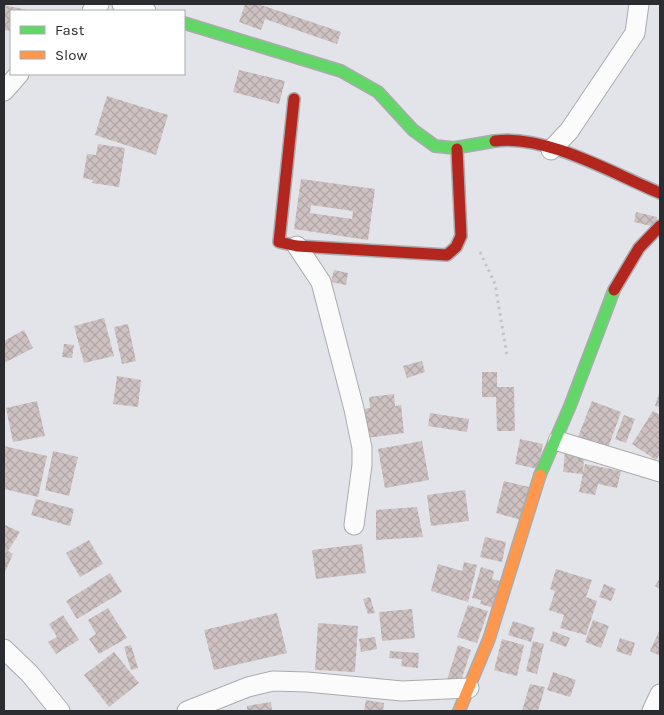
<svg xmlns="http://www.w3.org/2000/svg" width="664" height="715" viewBox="0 0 664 715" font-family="Karla,sans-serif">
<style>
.building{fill:url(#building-cross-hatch);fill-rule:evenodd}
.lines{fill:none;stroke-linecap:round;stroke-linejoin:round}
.street-casing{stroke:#aaabaf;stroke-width:21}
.fast-casing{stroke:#aaabaf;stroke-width:14}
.slow-casing{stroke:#aaabaf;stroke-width:14}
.jam-casing{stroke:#aaabaf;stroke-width:14}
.path{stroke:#c4c4c6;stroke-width:3;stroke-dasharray:2.5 4;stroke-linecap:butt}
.street{stroke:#fbfbfc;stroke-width:19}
.fast{stroke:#63d668;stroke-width:11}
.slow{stroke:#ff974d;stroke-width:11}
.jam{stroke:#b3261e;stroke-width:11}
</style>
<defs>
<pattern id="building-cross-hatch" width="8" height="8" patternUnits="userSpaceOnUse" patternTransform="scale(1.25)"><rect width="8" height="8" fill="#cec1c1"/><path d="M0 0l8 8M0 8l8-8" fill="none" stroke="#b1a6a6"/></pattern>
</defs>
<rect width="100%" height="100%" fill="#e3e4e9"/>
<path class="building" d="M245 4H258L341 32 337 44 265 19 261 30 239 22Z
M4 5 27 10 11 11V31L4 30Z
M239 70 285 81 279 104 233 92Z
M107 96 168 115 156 155 95 135Z
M98 144 125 148 119 187 92 183 93 180 83 178 87 154 96 155Z
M301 179 375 189 368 240 294 229ZM311 205 353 211 352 219 310 213Z
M636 212 657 217 655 227 634 222Z
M334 270 348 273 346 285 331 282Z
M104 318 114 356 84 363 74 326Z
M128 324 136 361 122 364 114 327Z
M24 330 33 348 4 363V341Z
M64 344 74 345 72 358 62 357Z
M422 361 425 372 407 378 403 366Z
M482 372H497V387H514L515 431H497L496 397H482Z
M117 376 141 380 138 407 113 404Z
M660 390V407L655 406Z
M394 394 395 406 401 405 404 433 367 438 364 409 370 408 369 397Z
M37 401 45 436 13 442 6 408Z
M592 401 621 412 608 448 578 437Z
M653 411 660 415V454L656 460 632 444Z
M430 413 469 419 467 432 428 426Z
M624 415 635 419 626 443 615 439Z
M520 439 543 444 538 469 515 464Z
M422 441 429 480 385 488 378 449Z
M4 446 47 456 38 497 4 489Z
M53 451 78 457 69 496 45 490Z
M565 452 584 454 583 474 563 472Z
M585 464 621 471 617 488 598 484 595 495 579 492Z
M504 481 529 487 521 520 496 513Z
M465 490 469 521 431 526 427 495Z
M36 499 74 509 70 526 31 515Z
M417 507 423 537 376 540V510Z
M5 525 20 532 8 551 13 554 4 574Z
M485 537 506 542 502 562 480 557Z
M89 540 103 564 80 577 66 553Z
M362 544 366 573 316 579 312 550Z
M464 562 477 565 468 602 431 591 438 564 462 571Z
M481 567 494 571 492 579 501 581 494 608 480 604 481 600 472 598Z
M556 569 592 580 586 597 597 601 586 635 560 628 564 615 549 610 555 591 550 589Z
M110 573 122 592 77 619 66 601Z
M660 578V589L655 586Z
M604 584 616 589 611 601 599 597Z
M370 597 375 613 368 614 363 599Z
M468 605 488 611 477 643 457 637Z
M108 608 127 638 99 654 89 639 96 634 88 620Z
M412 609 415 638 382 641 379 612Z
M277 613 287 653 214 670 204 630Z
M63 615 79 640 56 654 48 642 57 637 49 624Z
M593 620 609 626 601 648 585 642Z
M513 621 535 628 531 642 508 635Z
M318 623 358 626 355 672 315 670Z
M660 629V656L650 651Z
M553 631 570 638 566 647 550 641Z
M375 637 377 649 361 652 359 639Z
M620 638 635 643 631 656 616 651Z
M502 639 524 645 517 676 494 670Z
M533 641 544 644 537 674 526 671Z
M131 645 138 668 131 670 124 647Z
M458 645 471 650 460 684 447 680Z
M390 651 419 653 418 668 401 666 402 659 389 658Z
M114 652 139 683 109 707 84 675Z
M553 672 576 680 570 697 547 690Z
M530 684 545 687 538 711H522Z
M366 700 384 703 383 711H364Z
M271 702 272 711H247V706Z"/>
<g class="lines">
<defs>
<path id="street" d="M122 4 146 11
M92 11 99 4
M4 91 19 74
M551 150 569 131 635 33 639 4
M297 246 321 282 354 409 362 448V465L354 525
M558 441 660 472
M4 649 30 674 60 711
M187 711 248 687 273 681 307 682 402 691 469 688
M652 711 660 694"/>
<path id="fast" d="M184 23 341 71 378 92 413 130 435 146 454 148 495 141
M540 475 570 406 614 290"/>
<path id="slow" d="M459 711 489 639 540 475"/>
<path id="jam" d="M294 99 279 242 297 246 447 255 456 247 461 236 457 149
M495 141C546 134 614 174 660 193
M614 290 639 248 660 226"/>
</defs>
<use href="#street" class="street-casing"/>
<use href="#fast" class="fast-casing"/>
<use href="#slow" class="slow-casing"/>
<use href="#jam" class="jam-casing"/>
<path class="path" d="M480 252 495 284 507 355"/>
<use href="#street" class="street"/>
<use href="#fast" class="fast"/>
<use href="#slow" class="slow"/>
<use href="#jam" class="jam"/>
</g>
<rect width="664" height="715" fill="none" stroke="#2b2c2f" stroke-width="10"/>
<rect x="10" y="10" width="175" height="65" fill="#ffffff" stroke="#aaabac"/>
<rect x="20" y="26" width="25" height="8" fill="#63d668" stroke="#aaabac"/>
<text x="55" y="35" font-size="15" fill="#2b2c2f">Fast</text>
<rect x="20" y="51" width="25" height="8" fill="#ff974d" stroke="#aaabac"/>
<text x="55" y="60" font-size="15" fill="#2b2c2f">Slow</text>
</svg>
